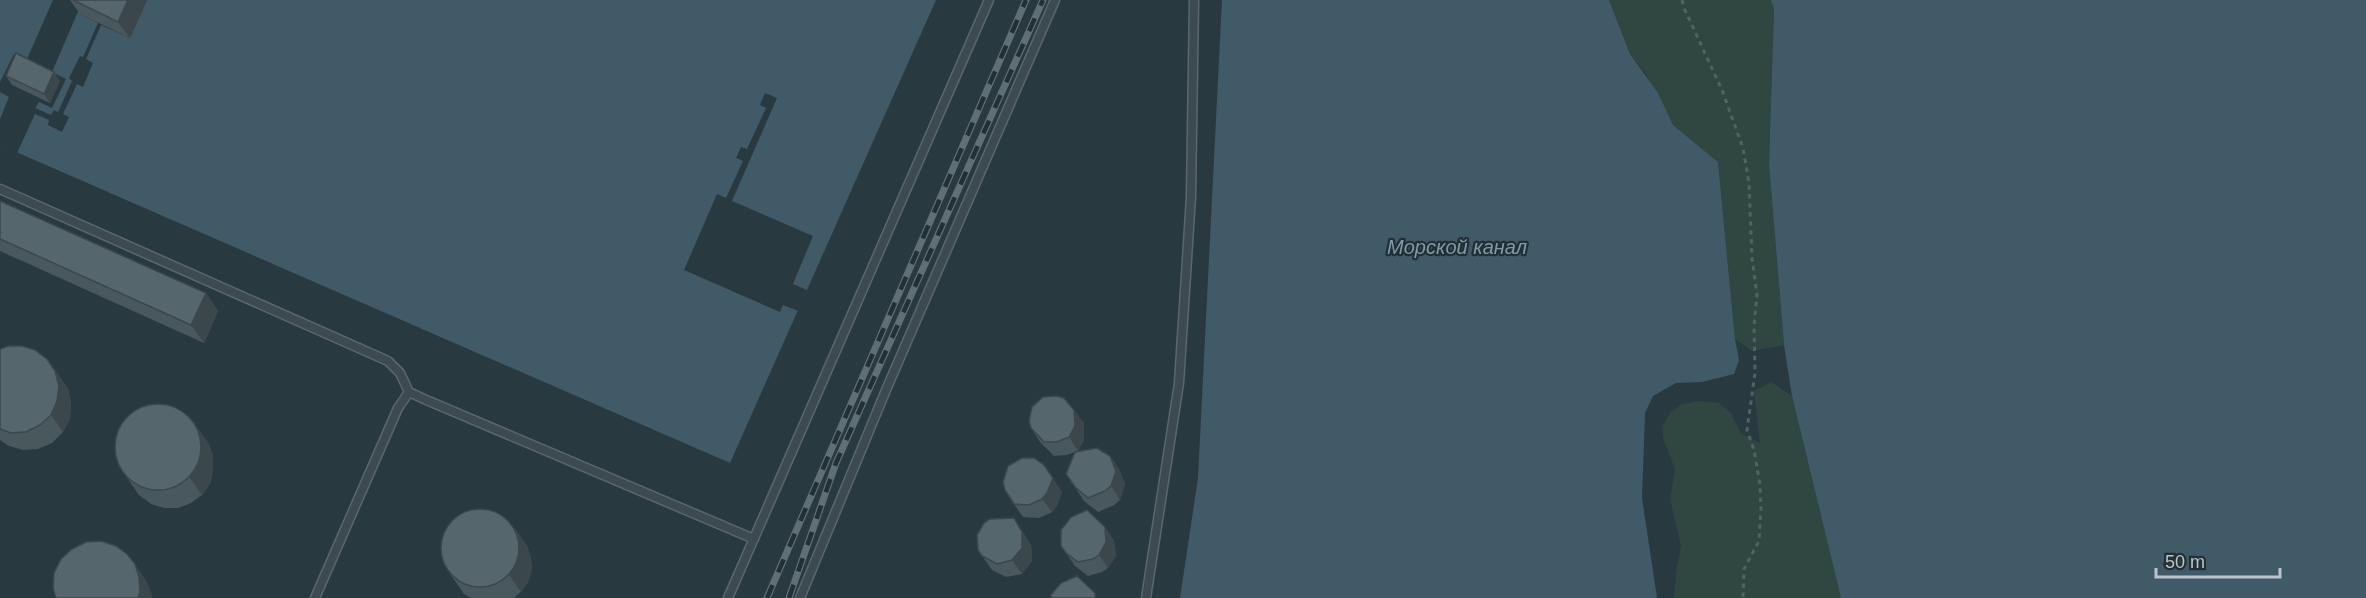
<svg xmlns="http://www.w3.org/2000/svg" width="2366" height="598" viewBox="0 0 2366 598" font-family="Arial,sans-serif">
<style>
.green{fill:#2f4641}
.water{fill:#415a67}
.pier{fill:#293940}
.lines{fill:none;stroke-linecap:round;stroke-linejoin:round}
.service-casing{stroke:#5b676d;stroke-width:11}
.path{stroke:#506361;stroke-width:3;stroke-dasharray:4.5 4.5;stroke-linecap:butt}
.service{stroke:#3d4a50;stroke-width:8}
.rail-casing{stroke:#606f76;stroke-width:7}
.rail{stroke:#222f35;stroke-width:4.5;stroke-dasharray:14;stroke-linecap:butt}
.wall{fill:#49585d}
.shaded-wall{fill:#3c474c}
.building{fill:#55666c;stroke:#3c474c;stroke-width:1.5}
.labels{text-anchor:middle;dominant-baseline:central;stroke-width:4.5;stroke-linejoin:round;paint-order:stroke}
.water-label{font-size:20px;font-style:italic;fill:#7e9caa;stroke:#222f35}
</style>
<rect width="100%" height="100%" fill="#293940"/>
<path class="green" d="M1609 0H1771L1774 9 1769 164 1784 345 1752 351 1735 339 1718 162 1673 125 1646 74 1630 54Z
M1771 382 1792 396 1841 598H1674L1676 572 1681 546 1670 499 1675 469 1663 438 1662 426 1671 412 1682 404 1699 401 1719 403 1731 413 1741 434 1760 443 1754 391Z"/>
<path class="water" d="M0 0H936L730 463 0 145Z
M1222 0H1609L1630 54 1658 93 1673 125 1718 162 1735 339 1739 360 1734 374 1702 382 1676 383 1653 396 1645 413 1642 498 1657 598H1180L1198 478Z
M1771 0H2366V598H1841L1792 396 1784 345 1769 164 1774 9Z"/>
<path class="pier" d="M53 0H83L52 72 66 79 52 108 39 102 35 108 51 115 54 110 58 112 72 81 69 78 80 56 83 57 98 23 80 14 87 0H147L130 38 101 25 86 59 93 63 83 87 77 84 63 114 69 117 62 132 48 125 49 120 35 114 17 153 0 145V119L9 97 0 92V82L14 54 27 59Z
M765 93 777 98 732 201 813 236 793 284 807 290 798 311 783 305 780 312 684 270 717 194 726 198 743 161 736 158 741 147 747 149 766 108 760 105Z"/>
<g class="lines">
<defs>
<path id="service" d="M0 189 388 361 400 373 409 392 424 399 754 539
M315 598 398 408 409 392
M728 598 989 0
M800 598 886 390 1055 0
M1146 598 1179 383 1191 197 1194 0"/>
</defs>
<use href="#service" class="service-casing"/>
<path class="path" d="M1682 0 1684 8 1722 90 1743 148 1749 183 1752 258 1757 295 1754 326 1755 373 1747 430 1754 450 1760 485 1761 508 1759 541 1744 569 1743 598"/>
<use href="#service" class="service"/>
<defs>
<path id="rail" d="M767 598 1026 0
M789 598 836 463 1043 0"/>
</defs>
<use href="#rail" class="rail-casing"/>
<use href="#rail" class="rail"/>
</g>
<path class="wall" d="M70 0H147L130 38 80 14Z
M6 76 60 81 50 103 12 85Z
M0 201 206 293 218 311 204 343 0 251Z
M0 349 47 359 68 389 71 404 70 419 63 432 52 443 38 449 23 450 9 446 0 440Z
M1084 423V440L1078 451 1076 452 1110 456 1119 469 1125 484 1120 500 1114 505 1098 512 1084 501 1075 487V452L1067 455 1054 456 1040 442 1031 428Z
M209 444 213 457V471L210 484 202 495 191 503 178 508H164L151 504 139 495 118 465Z
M1062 492 1057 506 1052 512 1039 518 1023 517 1014 504Z
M1014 518 1031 545 1032 561 1022 574 1006 577 992 570 978 550Z
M1105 527 1114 541 1116 556 1108 568 1102 572 1088 576 1075 566 1066 553Z
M515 529 527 546 531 558 532 570 528 582 521 592 514 598H471L464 594 444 565Z"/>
<path class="shaded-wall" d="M128 0H147L130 38 118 22Z
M54 72 60 81 50 103 44 94Z
M206 293 218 311 204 343 191 325Z
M55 371 68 389 71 404 70 419 63 432 51 415Z
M1074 410 1084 423V440L1078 451 1069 437Z
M197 427 209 444 213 457V471L210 484 202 495 190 478Z
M1110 456 1119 469 1125 484 1120 500 1111 486Z
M1044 465 1062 492 1057 506 1052 512 1042 499Z
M1014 518 1031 545 1032 561 1022 574 1012 560Z
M1105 527 1114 541 1116 556 1108 568 1099 555Z
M515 529 527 546 531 558 532 570 528 582 521 592 509 575Z
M135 564 147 582 152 595V598H138Z"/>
<path class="building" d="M73 0H128L118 22Z
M16 53 54 72 44 94 6 76Z
M0 201 206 293 191 325 0 239Z
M8 346H22L35 350 47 359 55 371 59 386 57 401 51 415 40 425 26 432 11 433 0 429V349Z
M1057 396 1064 398 1074 410 1075 426 1069 437 1057 442H1044L1031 428 1029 421 1032 407 1043 397Z
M115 447a43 43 0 1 1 86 0a43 43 0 1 1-86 0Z
M1097 448 1110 456 1116 471 1111 486 1105 491 1088 498 1075 487 1066 474 1075 452Z
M1022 458H1034L1044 465 1053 478 1047 493 1042 499 1029 505 1014 504 1005 490 1003 482 1008 466Z
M441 548a39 39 0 1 1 78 0a39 39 0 1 1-78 0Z
M1087 510 1105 527 1106 542 1099 555 1093 559 1078 562 1066 553 1061 546V530L1071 517Z
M1014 518 1022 532V548L1012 560 997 564 982 556 978 550 977 535 984 523 990 519Z
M101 541 116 546 127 554 135 564 139 577 140 591 138 598H56L53 588 54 573 61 559 72 549 86 542Z
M1077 576 1095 593V598H1051V595L1061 583Z"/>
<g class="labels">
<g class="water-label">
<text x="1457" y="247">Морской канал</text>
</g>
</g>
<path d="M2156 568v9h124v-9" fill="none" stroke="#bac4ca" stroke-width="3"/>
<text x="2165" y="568" font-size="18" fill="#bac4ca" stroke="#222f35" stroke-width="4.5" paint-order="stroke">50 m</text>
</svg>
